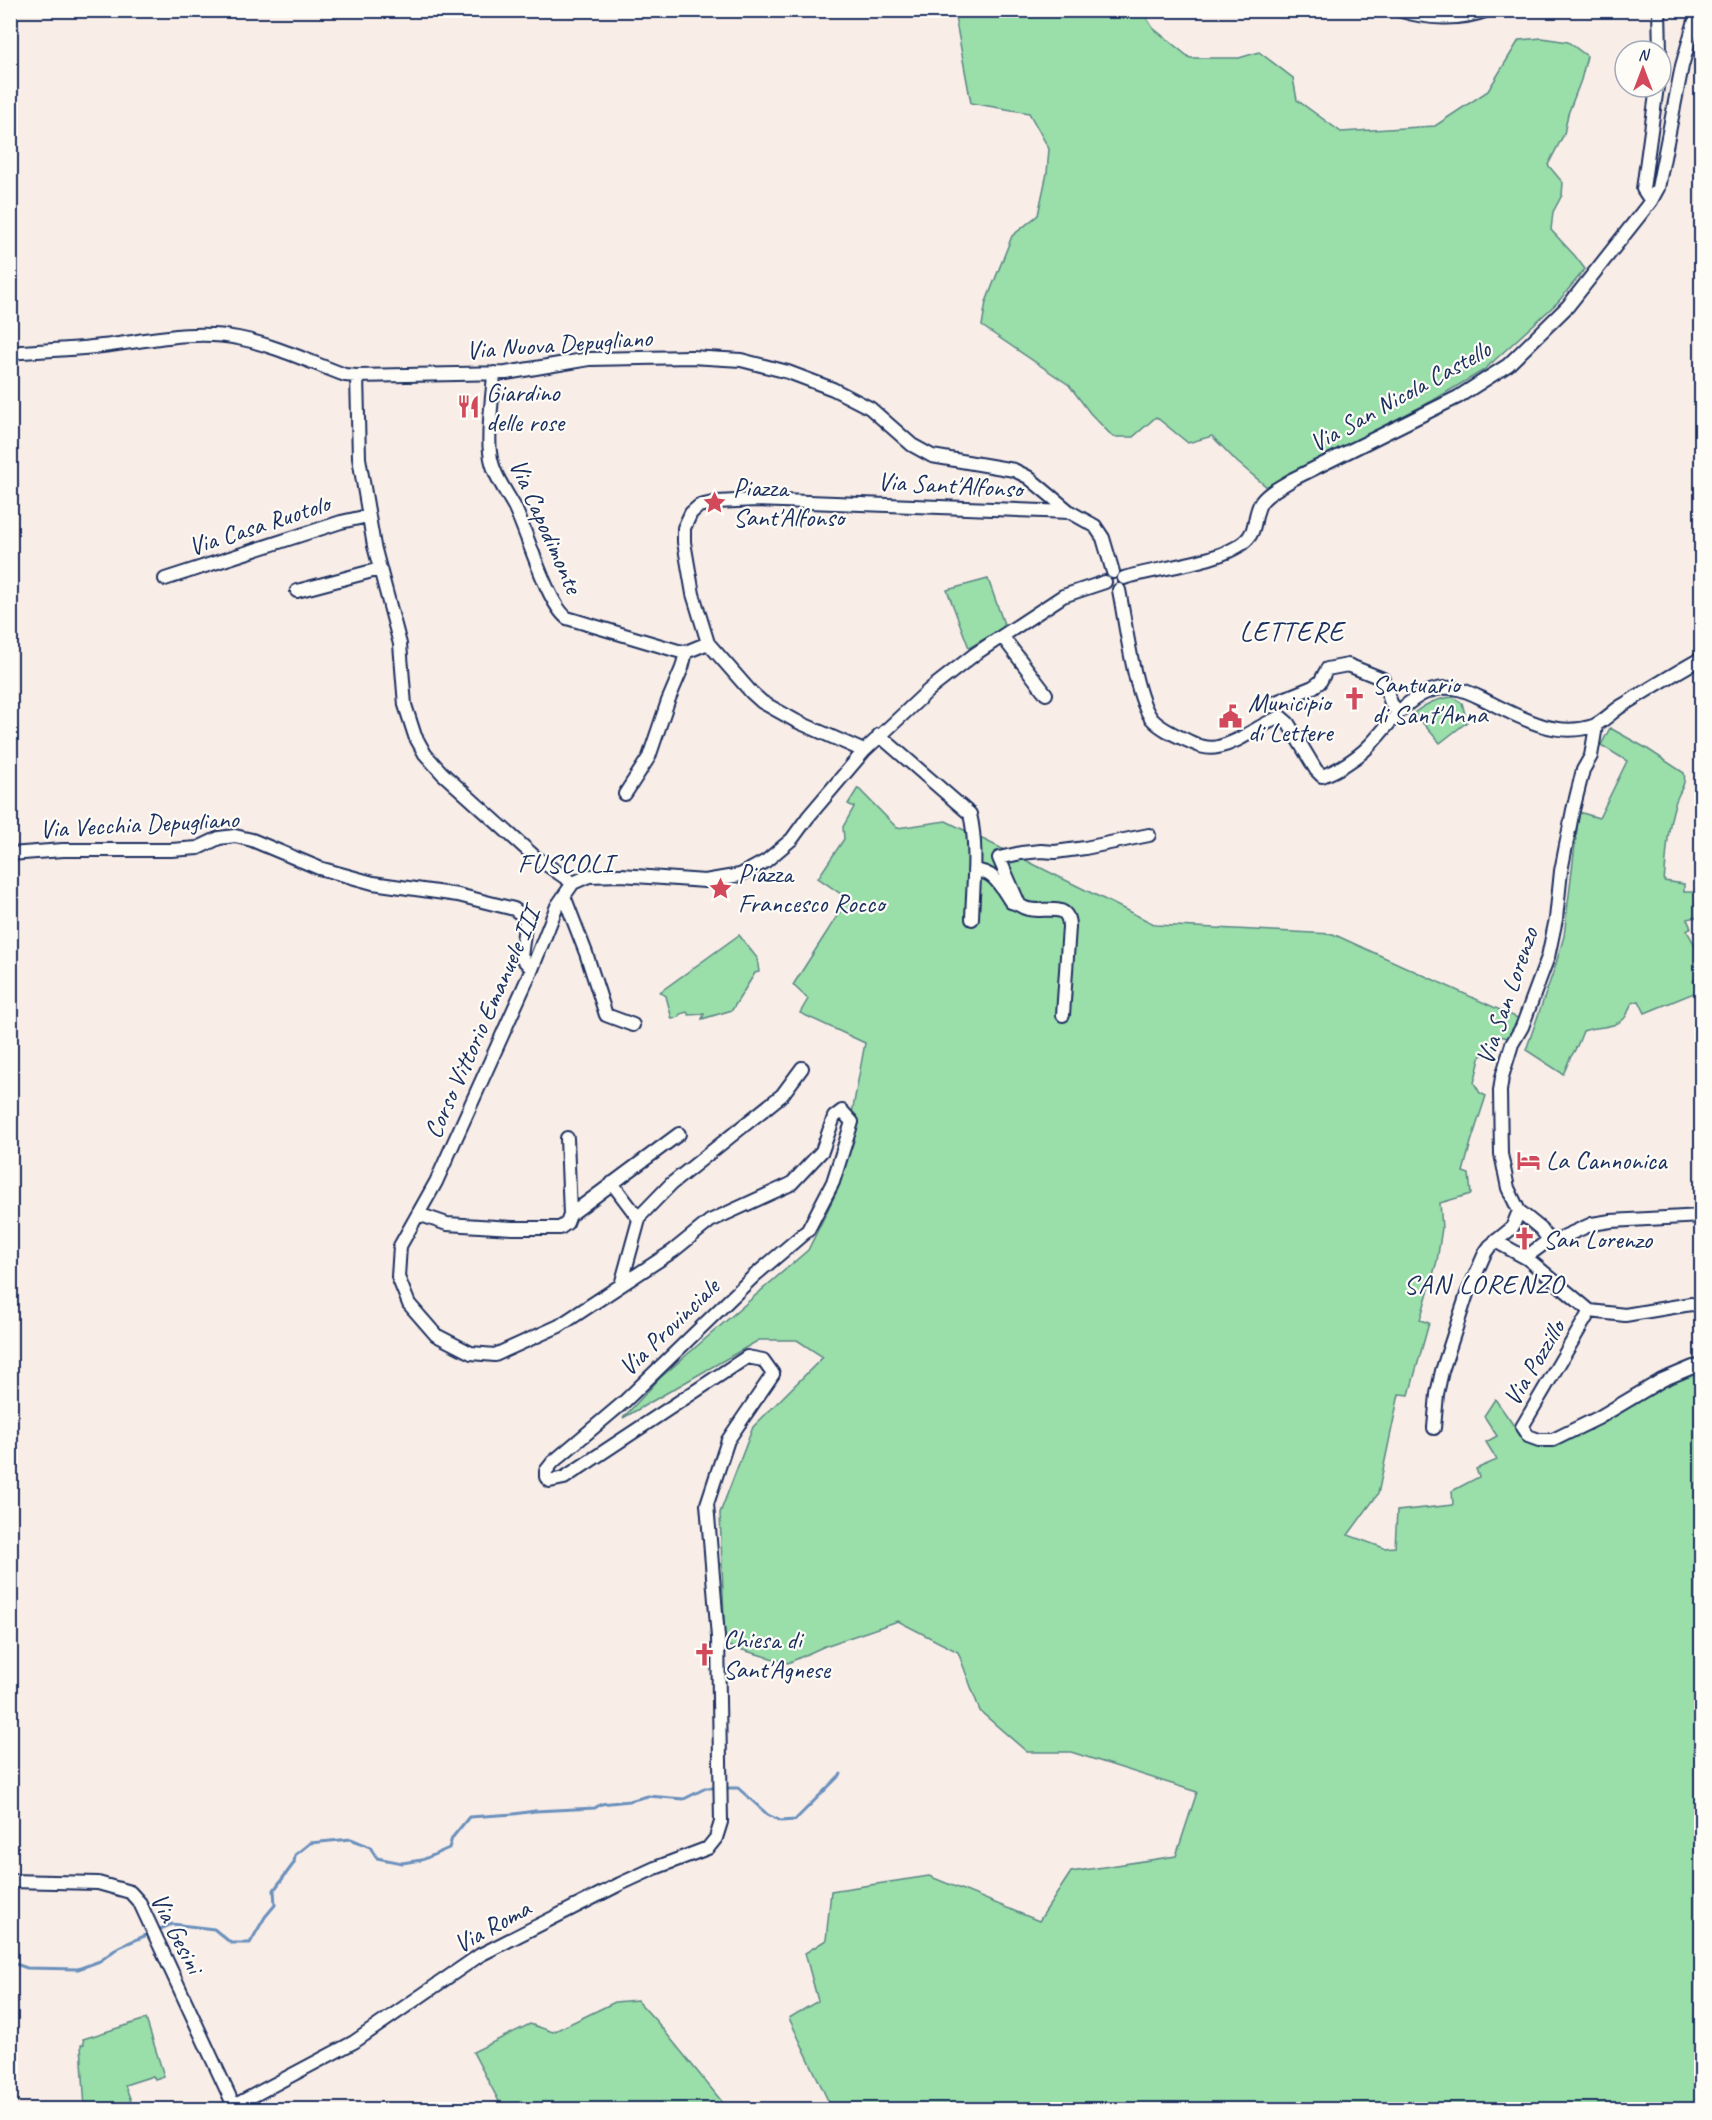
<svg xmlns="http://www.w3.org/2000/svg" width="1712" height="2120" viewBox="0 0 1712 2120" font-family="Caveat,sans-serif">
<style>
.green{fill:#9adeaa;stroke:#5a8684;stroke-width:1.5}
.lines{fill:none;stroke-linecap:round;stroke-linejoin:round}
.stream{stroke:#6a90bc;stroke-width:3}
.minor-casing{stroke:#1b2f5e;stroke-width:16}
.minor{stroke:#fdfcf7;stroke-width:12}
.labels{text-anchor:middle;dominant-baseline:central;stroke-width:4.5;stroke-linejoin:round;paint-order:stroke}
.street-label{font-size:26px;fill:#1b2f5e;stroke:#fdfcf7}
.poi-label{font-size:26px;fill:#1b2f5e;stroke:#fdfcf7;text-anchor:start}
.neighbourhood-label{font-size:27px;letter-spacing:1.5px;fill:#1b2f5e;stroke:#fdfcf7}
.quarter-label{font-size:28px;letter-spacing:1.5px;fill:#1b2f5e;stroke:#fdfcf7}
</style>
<rect width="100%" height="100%" fill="#f9ede7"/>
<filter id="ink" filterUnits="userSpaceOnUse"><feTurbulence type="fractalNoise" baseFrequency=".0167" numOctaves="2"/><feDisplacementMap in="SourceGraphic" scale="12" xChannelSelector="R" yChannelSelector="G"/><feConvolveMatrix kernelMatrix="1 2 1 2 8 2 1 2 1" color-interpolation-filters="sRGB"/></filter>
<g filter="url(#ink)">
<path class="green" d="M954 11H1142L1153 28 1190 58H1239L1259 52 1293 78 1297 100 1341 132 1435 126 1488 91 1519 40 1542 38 1568 42 1587 56 1581 80 1568 114 1564 134 1548 165 1563 183 1562 195 1553 212 1551 230 1575 256 1585 269 1558 302 1484 370 1432 401 1267 487 1237 462 1212 436 1188 443 1156 417 1133 437H1113L1090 413 1069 385 982 326 986 302 1012 236 1038 215 1047 173 1049 149 1029 113 971 103Z
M988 579 1005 627 969 648 947 590Z
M1453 697 1462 703 1467 722 1440 743 1414 713C1427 703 1436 699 1453 697Z
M1610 728 1646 748 1684 773C1687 784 1678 793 1675 804 1667 829 1667 855 1664 881L1684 884V892H1697L1698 917 1687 919 1691 928 1687 931 1701 956V974L1693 981 1699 991 1645 1013 1639 1001 1632 1003C1629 1007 1629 1012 1626 1016 1619 1029 1594 1026 1583 1031 1579 1041 1578 1046 1572 1055 1568 1060 1567 1068 1563 1074L1526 1050 1555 967 1564 936 1579 812 1599 818 1627 761 1601 745Z
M858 788 897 828 946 821 1156 925 1333 934 1520 1019 1508 1038 1499 1036 1492 1056 1481 1055 1474 1083 1480 1093 1486 1096 1471 1142 1463 1172 1469 1174 1471 1194 1440 1203 1442 1228 1437 1261 1420 1320 1429 1323 1409 1395 1399 1394 1378 1494 1348 1535 1384 1548 1395 1547 1397 1511 1453 1505 1452 1491 1479 1477 1476 1469 1497 1460 1486 1442 1497 1436 1484 1416 1495 1399 1524 1440 1538 1445 1571 1438 1670 1381 1701 1369V2109L893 2110 892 2107 882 2109H832L789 2018 818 2001 805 1953 826 1940 831 1891 929 1876 1039 1921 1071 1872 1176 1856 1197 1792 1071 1752H1027L980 1711 958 1652 898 1621 825 1646 788 1663 725 1645 720 1513 753 1427 823 1357 797 1340H759L623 1418 660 1378 808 1250 838 1189 865 1043 800 1013 808 999 793 985 848 899 818 878 844 839 843 827 854 807 848 804Z
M739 935 757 958 759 972 755 973 732 1010 702 1019 704 1014 689 1015 687 1012 680 1014 679 1017 672 1019 666 996 660 992Z
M637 2000 657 2022 728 2109H503L473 2052 530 2024 553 2032 615 2002Z
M146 2019 164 2076 155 2079 153 2076 125 2085 131 2101 128 2102 130 2109H85L81 2045 84 2044 83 2039Z"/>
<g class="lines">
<path class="stream" d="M722 1788H738L768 1815 781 1821 795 1820 841 1774
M158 1930 172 1924 214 1929 231 1943H250L265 1917 275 1905 274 1890 294 1863 295 1855 310 1843 351 1839 370 1847 377 1858 402 1863 422 1860 449 1848 452 1838 469 1817 514 1814 535 1811 595 1808 601 1804 629 1801 648 1796 684 1799 706 1788H716
M10 1962 27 1968 78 1969 100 1961 119 1947 149 1934"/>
<defs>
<path id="minor" d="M1398 10C1426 19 1460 21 1488 10
M1659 10 1660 51
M1651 201 1643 189 1657 87
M10 353C41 350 71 350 102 346 146 341 193 329 238 338 274 345 310 362 345 375L357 376 506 373 589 359 691 357 741 360 788 372 833 389 870 408 912 445 932 456 1014 470 1028 477 1070 512 1095 526 1103 538 1113 572
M494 373C493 395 487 431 490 452 492 473 504 488 514 506 527 532 547 603 567 618L678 651 686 652 708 643
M357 376 359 458 374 546 400 644 405 705 415 736 425 754 442 773 534 856 573 883
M1124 578C1156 568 1221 562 1244 542 1257 532 1253 518 1260 504 1266 493 1283 486 1293 479L1458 397 1508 365 1568 306 1651 201 1658 188 1682 66 1698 10
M165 579 341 522 368 516
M1119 590C1125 620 1135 699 1152 719 1160 728 1173 734 1184 739 1195 744 1205 750 1218 747 1242 742 1259 724 1281 717L1288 723 1316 770 1322 776C1337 771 1357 758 1368 747 1389 726 1406 695 1437 689 1453 685 1467 691 1481 698 1516 715 1553 739 1593 726 1602 723 1614 710 1623 705 1649 689 1675 673 1702 658
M297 591 380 569
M1002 636 1046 694
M1276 702 1313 687 1320 682 1327 669 1348 665 1383 679 1391 703 1398 712
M879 735 970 814C978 848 973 884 972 919
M864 751 796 721 762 702 751 692 708 643 693 594 684 542V528L691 513 699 506 717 502 756 500 1070 512
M625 794 649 757 668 701 682 668 686 652
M10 854 63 850H171L198 848 219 838 235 836 252 840 319 868 373 883 458 895 514 909 526 918 521 957 532 969
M974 871C994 870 1001 887 1011 902 1017 903 1020 906 1025 908 1042 915 1069 899 1069 927L1063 1015
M564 896 586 953 606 1015 633 1025
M1019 904 999 858 1021 853 1041 851 1055 852 1085 848 1149 835
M612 1183 639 1219
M418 1214 447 1224 512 1228H560L567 1223 570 1215 567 1138
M570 1215 679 1134
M1549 1240 1541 1229 1519 1211 1508 1188 1501 1154 1500 1091 1502 1077 1512 1044 1522 1027 1548 957 1556 919 1561 871 1573 810 1583 770 1591 756 1596 726
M1549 1240H1556L1592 1224 1611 1221 1702 1216
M1495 1241 1528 1259 1590 1311 1522 1427 1528 1436 1539 1440H1553L1598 1418 1662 1380 1693 1367 1702 1366
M1526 1257 1549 1240
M621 1285 640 1216 671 1184 782 1095 802 1068
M1590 1311 1625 1315 1691 1304 1702 1306
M1434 1428 1437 1394 1442 1371 1467 1294 1485 1253 1490 1246 1512 1228 1519 1211
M10 1881 98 1883 130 1892 140 1903 234 2106
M226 2110 354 2042 480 1955 620 1884 655 1868 708 1848 716 1838 721 1822 718 1637 707 1504 728 1440 773 1374 763 1360 747 1357 564 1478 550 1481 546 1477V1471L553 1462 624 1402 754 1276 808 1230 833 1182 852 1122 842 1111 834 1117 822 1151 791 1184 710 1221 673 1251 559 1326 495 1355 471 1353 436 1335 409 1304 398 1277 400 1246 436 1182 532 969 557 906 573 883 589 876 621 875 705 881 740 875 766 861 792 839 808 817 864 751 929 690 975 654 1063 596 1105 582"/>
</defs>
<use href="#minor" class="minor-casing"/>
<use href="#minor" class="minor"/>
</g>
</g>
<defs>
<symbol id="restaurant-bare" viewBox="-9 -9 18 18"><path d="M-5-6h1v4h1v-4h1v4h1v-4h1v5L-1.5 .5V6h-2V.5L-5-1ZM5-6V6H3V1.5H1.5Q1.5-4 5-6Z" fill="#d1495b" stroke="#fdfcf7" stroke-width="2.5" paint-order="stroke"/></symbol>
<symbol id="sight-bare" viewBox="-9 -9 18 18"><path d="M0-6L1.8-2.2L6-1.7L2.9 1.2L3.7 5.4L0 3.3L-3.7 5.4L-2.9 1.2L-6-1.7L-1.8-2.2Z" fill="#d1495b" stroke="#fdfcf7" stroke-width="2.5" paint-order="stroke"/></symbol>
<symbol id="church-bare" viewBox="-9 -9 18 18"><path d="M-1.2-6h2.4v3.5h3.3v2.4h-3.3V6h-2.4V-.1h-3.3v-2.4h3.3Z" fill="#d1495b" stroke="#fdfcf7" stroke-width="2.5" paint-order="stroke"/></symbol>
<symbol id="civic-bare" viewBox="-9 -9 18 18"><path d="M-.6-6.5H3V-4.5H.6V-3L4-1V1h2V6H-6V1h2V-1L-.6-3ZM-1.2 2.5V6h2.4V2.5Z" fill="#d1495b" stroke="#fdfcf7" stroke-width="2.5" paint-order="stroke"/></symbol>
<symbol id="hotel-bare" viewBox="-9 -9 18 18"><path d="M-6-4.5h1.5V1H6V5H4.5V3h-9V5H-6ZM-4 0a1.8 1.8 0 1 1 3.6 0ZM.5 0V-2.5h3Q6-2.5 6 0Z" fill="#d1495b" stroke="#fdfcf7" stroke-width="2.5" paint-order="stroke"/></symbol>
</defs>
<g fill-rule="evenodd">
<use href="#restaurant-bare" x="452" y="390" width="33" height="33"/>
<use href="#sight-bare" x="698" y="486" width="33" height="33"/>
<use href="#church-bare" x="1338" y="682" width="33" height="33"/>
<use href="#civic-bare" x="1214" y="700" width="33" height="33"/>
<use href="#sight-bare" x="704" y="872" width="33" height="33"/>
<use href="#hotel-bare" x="1512" y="1144" width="33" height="33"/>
<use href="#church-bare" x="1508" y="1222" width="33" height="33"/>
<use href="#church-bare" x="688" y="1638" width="33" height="33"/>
</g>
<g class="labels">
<g class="street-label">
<text transform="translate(559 344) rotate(-4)">Via Nuova Depugliano</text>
<text transform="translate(1400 396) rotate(-29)">Via San Nicola Castello</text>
<text transform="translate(950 485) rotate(3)">Via Sant'Alfonso</text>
<text transform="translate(259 525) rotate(-18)">Via Casa Ruotolo</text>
<text transform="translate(546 526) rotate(66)">Via Capodimonte</text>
<text transform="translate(139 824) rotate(-3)">Via Vecchia Depugliano</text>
<text transform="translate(1507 996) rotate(-71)">Via San Lorenzo</text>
<text transform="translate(482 1023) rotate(-66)">Corso Vittorio Emanuele III</text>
<text transform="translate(669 1327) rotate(-44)">Via Provinciale</text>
<text transform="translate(1534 1363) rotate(-59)">Via Pozzillo</text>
<text transform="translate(492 1926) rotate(-29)">Via Roma</text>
<text transform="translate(177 1933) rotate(63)">Via Gesini</text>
</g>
<g class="poi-label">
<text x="486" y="392">Giardino<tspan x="486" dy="30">delle rose</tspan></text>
<text x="733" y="487">Piazza<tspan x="733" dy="30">Sant'Alfonso</tspan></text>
<text x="1372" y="684">Santuario<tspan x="1372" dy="30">di Sant'Anna</tspan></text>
<text x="1248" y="702">Municipio<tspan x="1248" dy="30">di Lettere</tspan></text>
<text x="738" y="873">Piazza<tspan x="738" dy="30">Francesco Rocco</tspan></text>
<text x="1546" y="1160">La Cannonica</text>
<text x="1543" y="1239">San Lorenzo</text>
<text x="723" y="1639">Chiesa di<tspan x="723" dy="30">Sant'Agnese</tspan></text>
</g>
<g class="neighbourhood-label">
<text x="566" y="863">FUSCOLI</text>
<text x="1484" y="1284">SAN LORENZO</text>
</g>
<g class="quarter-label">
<text x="1292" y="631">LETTERE</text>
</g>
</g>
<rect width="1712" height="2120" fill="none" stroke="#fdfcf7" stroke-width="36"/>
<rect x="18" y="18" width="1676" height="2084" fill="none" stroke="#1b2f5e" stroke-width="2" filter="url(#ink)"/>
<g transform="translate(1643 69)"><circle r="28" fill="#fdfcf7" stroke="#a3aaba" stroke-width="1.5"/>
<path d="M0-4.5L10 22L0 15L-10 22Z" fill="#d1495b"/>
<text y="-9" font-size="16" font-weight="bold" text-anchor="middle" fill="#1b2f5e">N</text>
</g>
</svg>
